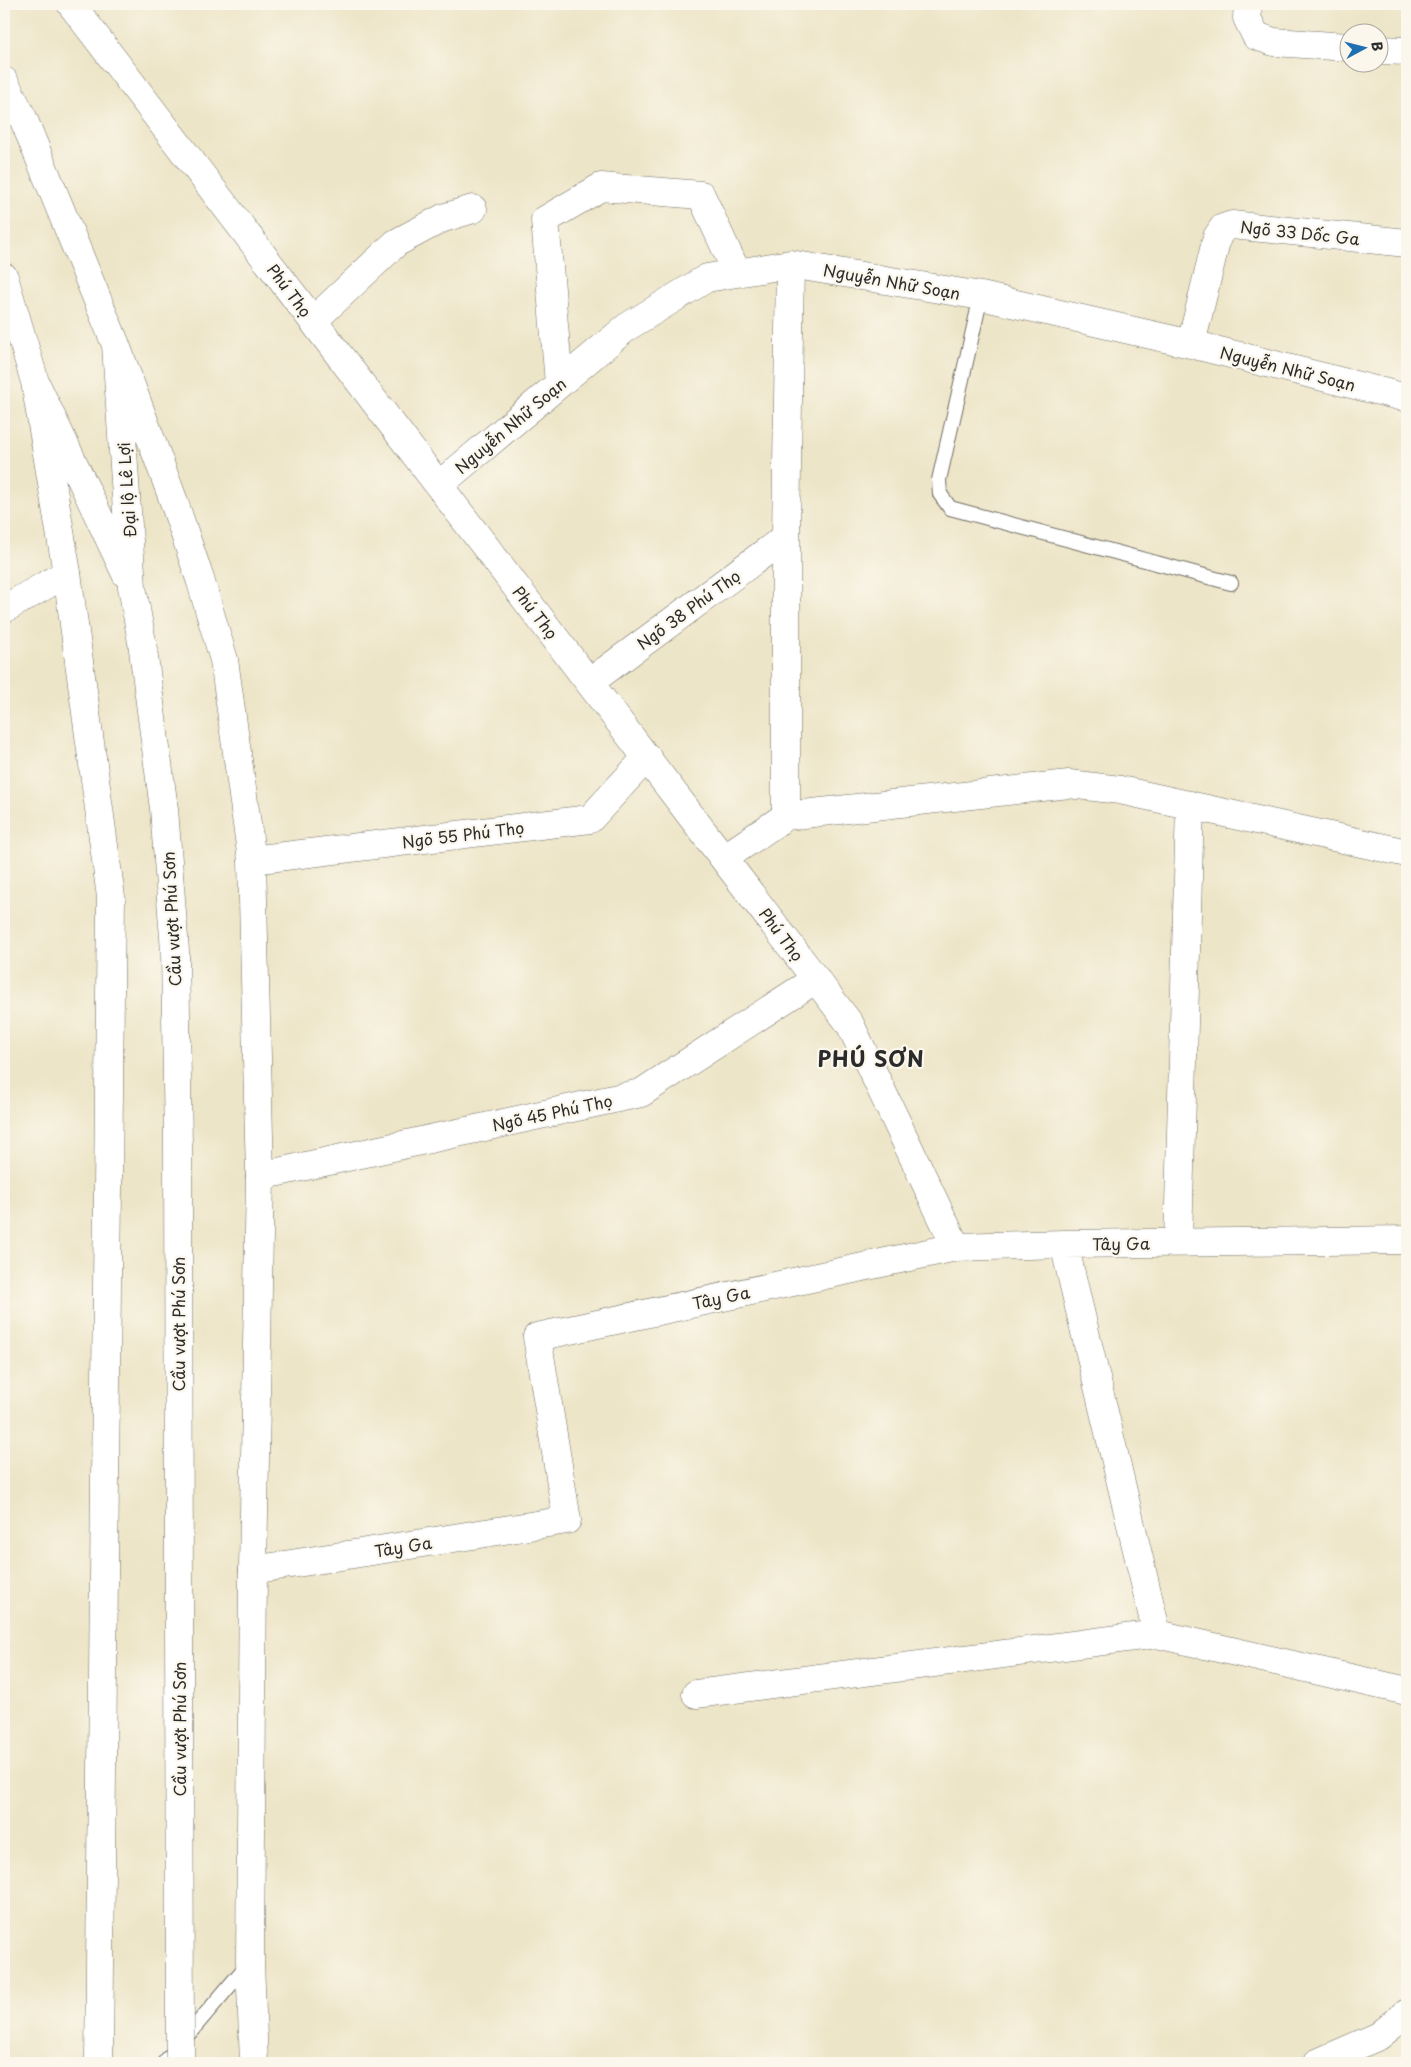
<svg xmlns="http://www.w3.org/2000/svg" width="1411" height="2067" viewBox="0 0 1411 2067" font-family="'Playpen Sans',sans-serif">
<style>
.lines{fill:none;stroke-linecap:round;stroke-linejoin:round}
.lane-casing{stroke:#6f6c62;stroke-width:16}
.street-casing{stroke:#6f6c62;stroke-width:29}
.secondary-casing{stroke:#6f6c62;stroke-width:29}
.lane{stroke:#fff;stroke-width:14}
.street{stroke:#fff;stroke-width:28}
.secondary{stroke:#fff;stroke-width:28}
.secondary-bridge-casing{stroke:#6f6c62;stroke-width:29;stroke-linecap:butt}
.secondary-bridge{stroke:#fff;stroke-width:28}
.labels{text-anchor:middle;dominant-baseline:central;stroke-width:4.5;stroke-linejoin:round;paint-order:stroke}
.street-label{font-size:16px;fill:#2b2b2b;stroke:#fbf7ec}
.district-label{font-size:21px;font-weight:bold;letter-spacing:1px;fill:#2b2b2b;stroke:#fbf7ec}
</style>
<rect width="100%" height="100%" fill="#fbf7ec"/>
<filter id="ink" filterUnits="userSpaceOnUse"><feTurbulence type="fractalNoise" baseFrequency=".02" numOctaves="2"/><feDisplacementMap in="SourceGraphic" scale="10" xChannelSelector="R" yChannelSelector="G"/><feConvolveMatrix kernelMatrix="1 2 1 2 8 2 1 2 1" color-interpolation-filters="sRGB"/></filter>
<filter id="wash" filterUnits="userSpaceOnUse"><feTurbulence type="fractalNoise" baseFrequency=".0096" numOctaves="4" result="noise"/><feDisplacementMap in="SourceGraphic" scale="20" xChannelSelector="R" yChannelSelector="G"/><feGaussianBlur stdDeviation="1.12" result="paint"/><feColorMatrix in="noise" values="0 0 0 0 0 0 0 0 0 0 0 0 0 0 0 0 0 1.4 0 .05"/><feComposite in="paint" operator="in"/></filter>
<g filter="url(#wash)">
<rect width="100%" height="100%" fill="#ede5c7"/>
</g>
<g filter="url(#ink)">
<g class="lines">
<defs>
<path id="lane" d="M981 296 939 480 940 494 950 508 1231 583
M164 2063 248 1964"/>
<path id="street" d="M71 4 850 1024 956 1247
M1248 4 1247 18 1256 36 1274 42 1348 47
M1378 50 1407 51
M313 321 396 243 443 218 473 209
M1191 344 1217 237 1223 228 1232 225 1407 243
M559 383 545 220 601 187 701 195 737 273
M439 485 627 327 707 278 790 264 981 296 1191 344 1407 398
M4 609 67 573
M590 682 786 537
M786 816V537L790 264
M724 858 786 816 1069 784 1120 790 1407 853
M252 860 590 819 647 757
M260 1176 641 1093 816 979
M1178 1242 1190 805
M1064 1244 1157 1634 1407 1691
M253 1570 567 1520 537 1337 956 1247 1064 1244 1407 1240
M696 1694 1157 1634
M1317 2063 1379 2036 1407 2013"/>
<path id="secondary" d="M4 81 23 118 116 345 132 587 142 642
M4 277 35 382 126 574
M116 345 173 499 200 579 224 660 252 860 260 1176 253 1570 250 1962 254 2063
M35 382 67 573 111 897 99 2063"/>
</defs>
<use href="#lane" class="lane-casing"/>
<use href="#street" class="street-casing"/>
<use href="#secondary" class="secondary-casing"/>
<use href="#lane" class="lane"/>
<use href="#street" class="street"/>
<use href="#secondary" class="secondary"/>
<defs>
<path id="secondary-bridge" d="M142 642 164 809 175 951 178 1146 180 2063"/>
</defs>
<use href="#secondary-bridge" class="secondary-bridge-casing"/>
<use href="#secondary-bridge" class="secondary-bridge"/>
</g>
</g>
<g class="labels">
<g class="street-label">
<text transform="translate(1300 232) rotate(6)">Ngõ 33 Dốc Ga</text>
<text transform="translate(892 281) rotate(10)">Nguyễn Nhữ Soạn</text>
<text transform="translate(290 290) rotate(53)">Phú Thọ</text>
<text transform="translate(1288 368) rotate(14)">Nguyễn Nhữ Soạn</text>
<text transform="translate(510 425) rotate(-40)">Nguyễn Nhữ Soạn</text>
<text transform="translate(126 490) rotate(-94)">Đại lộ Lê Lợi</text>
<text transform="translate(688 609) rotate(-36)">Ngõ 38 Phú Thọ</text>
<text transform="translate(536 612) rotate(52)">Phú Thọ</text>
<text transform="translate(463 834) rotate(-7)">Ngõ 55 Phú Thọ</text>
<text transform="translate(171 919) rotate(-93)">Cầu vượt Phú Sơn</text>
<text transform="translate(782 934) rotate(53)">Phú Thọ</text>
<text transform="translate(552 1112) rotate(-12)">Ngõ 45 Phú Thọ</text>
<text transform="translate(1121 1243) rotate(-1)">Tây Ga</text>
<text transform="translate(721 1297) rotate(-12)">Tây Ga</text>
<text transform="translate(178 1324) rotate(-90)">Cầu vượt Phú Sơn</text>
<text transform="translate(403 1546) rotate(-9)">Tây Ga</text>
<text transform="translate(179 1729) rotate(-90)">Cầu vượt Phú Sơn</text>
</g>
<g class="district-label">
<text x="871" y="1058">PHÚ SƠN</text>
</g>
</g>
<rect width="1411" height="2067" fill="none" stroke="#fbf7ec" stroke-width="20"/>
<g transform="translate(1364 48) rotate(83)"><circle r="24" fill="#fbf7ec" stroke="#a8a59f"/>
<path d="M0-4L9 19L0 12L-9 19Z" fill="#1f6fb2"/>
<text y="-8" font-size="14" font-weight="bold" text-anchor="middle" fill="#2b2b2b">B</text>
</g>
</svg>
